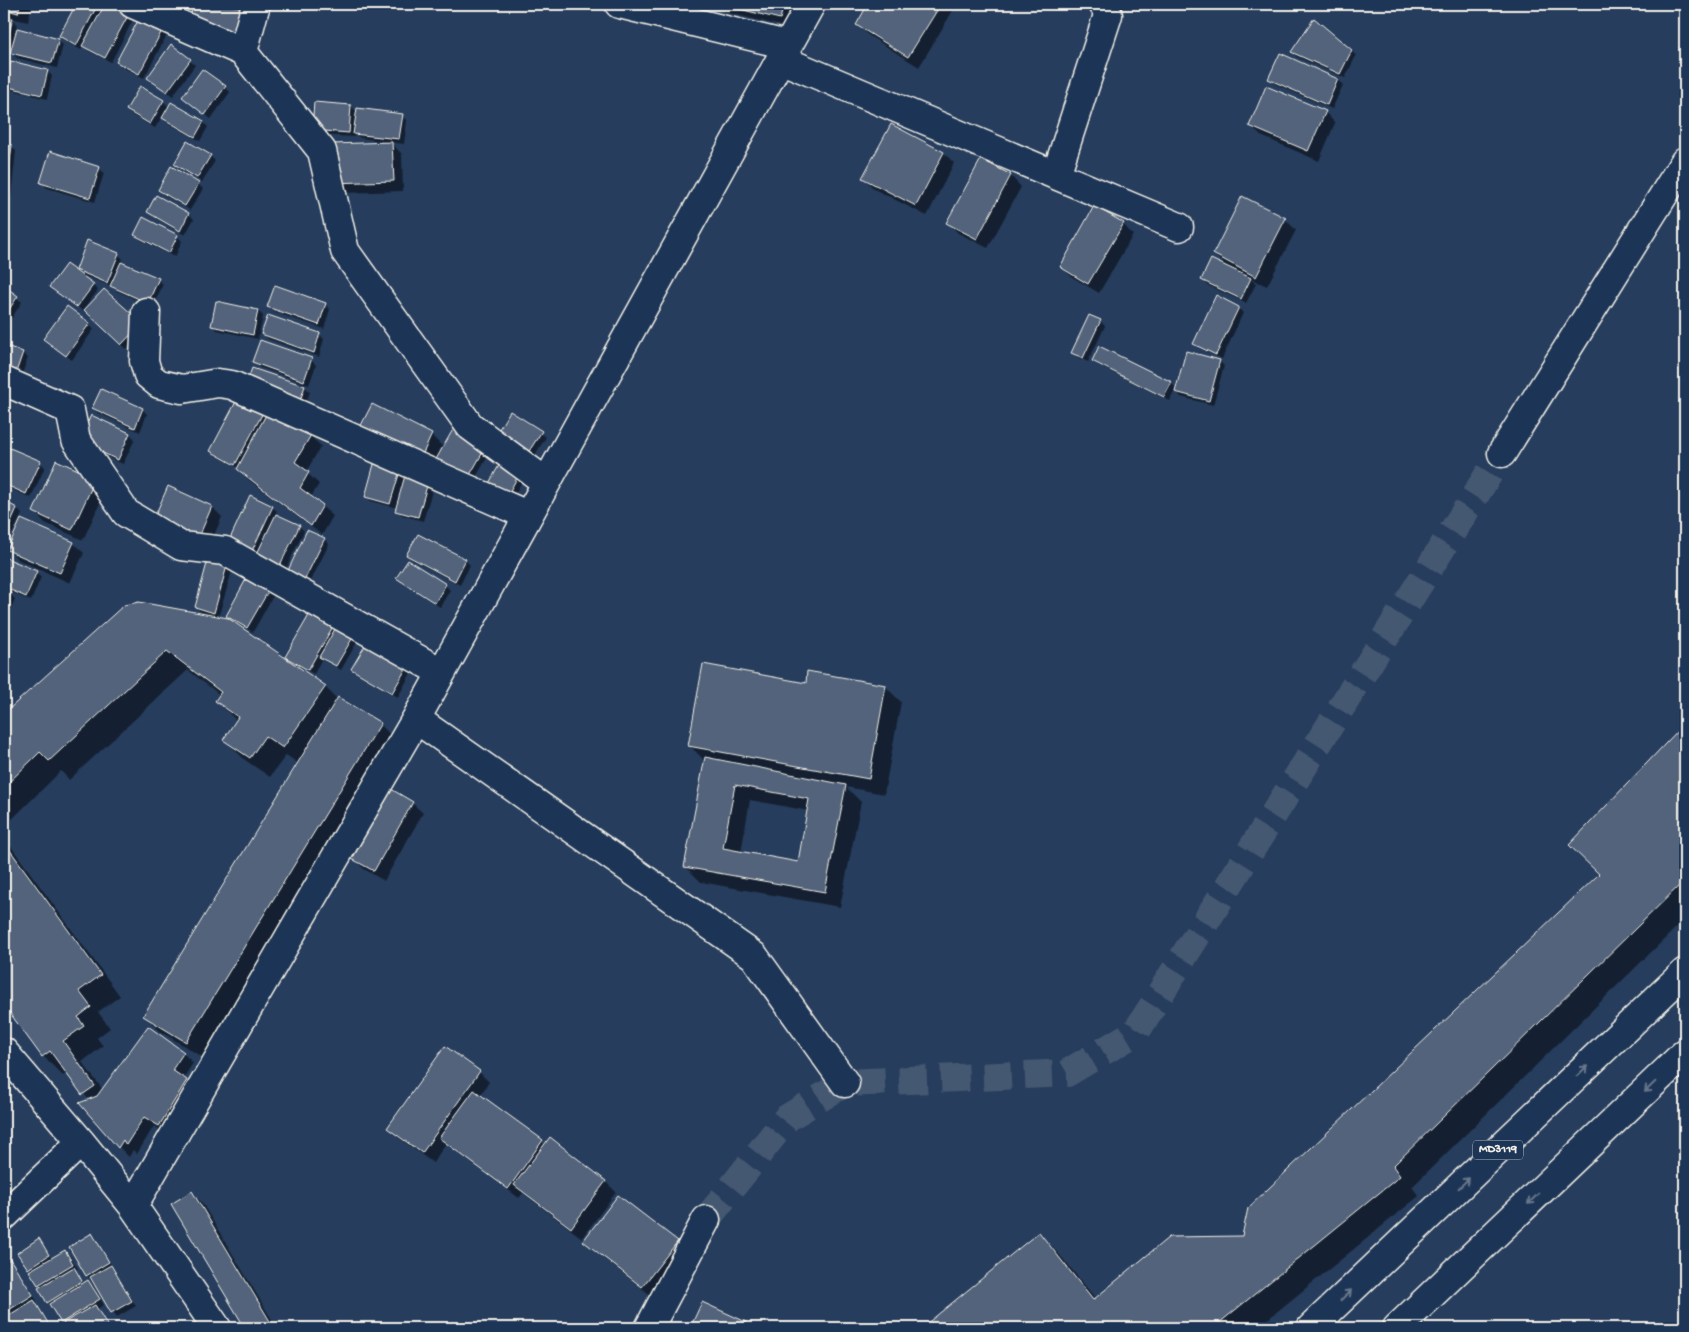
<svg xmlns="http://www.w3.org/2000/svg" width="1689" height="1332" viewBox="0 0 1689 1332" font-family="'Gochi Hand',sans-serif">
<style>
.shadow{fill:#0007;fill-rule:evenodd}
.building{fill:#52647b;stroke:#f4f1e8;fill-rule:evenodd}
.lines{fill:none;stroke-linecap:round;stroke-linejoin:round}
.street-tunnel{stroke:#455872;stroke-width:28;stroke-dasharray:28 14;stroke-linecap:butt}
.street-casing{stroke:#f4f1e8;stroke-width:31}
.primary-casing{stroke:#f4f1e8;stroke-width:31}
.street{stroke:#1d3557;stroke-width:28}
.primary{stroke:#1d3557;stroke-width:28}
.oneway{stroke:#68778a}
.labels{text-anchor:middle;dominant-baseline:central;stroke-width:5;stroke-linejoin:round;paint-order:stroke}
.shield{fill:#1d3557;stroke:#b4b9bc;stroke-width:1}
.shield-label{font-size:12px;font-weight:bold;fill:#f4f1e8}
</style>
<rect width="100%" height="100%" fill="#263d5d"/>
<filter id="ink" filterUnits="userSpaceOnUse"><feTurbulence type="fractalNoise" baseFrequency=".02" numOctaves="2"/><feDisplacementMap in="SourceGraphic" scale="10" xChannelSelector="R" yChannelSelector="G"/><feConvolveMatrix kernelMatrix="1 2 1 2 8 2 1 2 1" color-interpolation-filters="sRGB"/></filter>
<g filter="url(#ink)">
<path class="shadow" d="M4 4H32L28 22 11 18 17 24 16 29 58 40 63 45 57 68 17 58 12 53 13 50 4 48Z
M78 4H98L103 9 106 4H116L130 11 135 16 111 62 89 51 84 45 81 50 65 41 60 36Z
M194 4H253L246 38 191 23Z
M716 4H797L790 28 725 12Z
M870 4H957L919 67 868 35 857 25Z
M141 17 168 33 144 78 122 67 117 62Z
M172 46 195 65 173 96 154 83Z
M1351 50 1356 56 1345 78 1297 57 1292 52Z
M4 54 14 63 47 71 52 76 47 99 9 89 7 98 4 97Z
M1281 54 1338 80 1343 85 1332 109 1275 84 1270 79Z
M225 87 230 92 211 119 183 97Z
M163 101 169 107 203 122 208 127 200 141 168 123 162 117 155 128 132 115 127 110Z
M351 106 358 113 402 116 407 121 404 144 360 138 354 133V137L318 135Z
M1325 112 1335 123 1319 161 1261 136 1250 126Z
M891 126 944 153 954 163 927 216 874 189 864 178Z
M390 142 402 154 403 191 344 193 333 182Z
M4 145 11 146 16 151 11 197 4 196Z
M210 156 215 161 202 182 180 169 175 164Z
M981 160 1011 176 1021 187 988 248 958 233 948 222Z
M99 168 104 173 95 202 47 188 42 183Z
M198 184 203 189 190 210 164 195 159 190Z
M157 197 189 214 194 219 185 235 154 217 149 212Z
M143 219 177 236 182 241 175 257 141 240 136 235Z
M1285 219 1296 230 1267 286 1251 279 1256 284 1246 303 1207 285 1202 280 1227 267 1214 254Z
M1123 224 1133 235 1099 293 1072 277 1061 267Z
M118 254 123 259 121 263 158 280 163 284 153 307 117 291 113 287 82 275 77 270Z
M66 265 98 290 83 311 56 291Z
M4 288 22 302 9 322 4 318Z
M325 304 330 309 324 329 274 312 269 307Z
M67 308 94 329 72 360 50 344Z
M1238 308 1243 313 1222 359 1199 348 1194 343Z
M85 310 146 329 126 349Z
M258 311 263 316 258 339 217 330 212 325Z
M1100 321 1105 326 1088 362 1077 357 1072 352Z
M263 334H319L324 339 319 357 268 339Z
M260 342 311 360 316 365 309 385 259 367 254 362Z
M4 346 23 353 28 358 19 382 4 376Z
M1093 360 1171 383 1177 389 1219 361 1224 366 1213 405 1181 397 1175 390 1170 401 1098 365Z
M253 369 305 387 310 392 303 411Z
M4 392 10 398 4 407Z
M373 406 431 435 442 446 439 451 441 452 491 451 472 484 428 473Z
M93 408 142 409 147 414 140 432 98 413Z
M265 408 310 436 321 446 306 472 319 484 311 497 333 516 322 535 249 480 238 469 239 468 217 456 212 451Z
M511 413 546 437 530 463Z
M92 417 130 434 135 439 123 464 85 447Z
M6 447 40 463 45 467 31 498 4 486V452Z
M503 461 525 476 512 500 494 490Z
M57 462 106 490 83 540 45 523 35 512Z
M399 472 406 478 434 485 423 521 402 515 397 510V508L371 501 366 496Z
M168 488 212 507 222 517 206 554Z
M4 503 17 509 22 514 5 549Z
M272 507 277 511 275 515 299 526 304 531 283 575 235 548Z
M419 535 465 560 470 565 460 585 413 560 408 555Z
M324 539 329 544 307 589 291 582Z
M73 543 84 553 70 583 19 560 9 550Z
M210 558 233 568 218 618 227 619 325 687 338 700 380 724 395 740 202 1057 160 1031 145 1016 299 764 286 755 270 777 245 760 225 740 237 721 216 701 220 695 188 670 69 780 61 771 4 827V705L9 710 209 616V614L201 612 196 607Z
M4 559 36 572 41 577 31 601 6 590 15 599 4 625Z
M252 572 277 589 253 632 234 622 227 616Z
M398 578 445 585 450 590 440 607 403 583Z
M312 612 360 637 341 670 322 658 314 674 292 662 287 657Z
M406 668 411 673 398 697 358 674 353 669Z
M807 684 885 686 901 702 884 794 846 787 861 802 840 907 701 882 686 867 705 761 690 746ZM750 800 809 811 799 864 741 853Z
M1685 725V919L1412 1187 1419 1196 1257 1328H928L926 1326 1039 1234 1059 1254 1096 1299 1243 1237 1601 875 1571 845Z
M412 803 423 813 384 881 364 869 353 858Z
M4 837 120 996 98 1012 110 1028 97 1038 103 1046 82 1062 103 1090 183 1053 193 1063 183 1079 197 1092 170 1135 154 1126 137 1154 133 1150 129 1157 119 1147 81 1104 89 1100 67 1072 63 1076 43 1056 4 1003Z
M479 1072 489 1082 480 1096 546 1145 550 1139 606 1182 616 1192 582 1238 523 1193 519 1198 446 1143 433 1163 399 1138 389 1128Z
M192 1192 202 1203 277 1328H246L172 1204Z
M91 1235 96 1240 136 1306 117 1317 87 1275Z
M38 1240 52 1259 65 1251 70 1256 78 1269 75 1270 84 1284 88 1281 93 1286 104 1305 97 1309 109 1328H67L62 1322 48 1302 42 1287 19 1253Z
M585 1240 677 1242 687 1253 653 1297 595 1251Z
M10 1261 15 1266 37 1301 34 1302 52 1328H14L4 1314V1265Z
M703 1304 745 1323 750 1328H692Z"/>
<path class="building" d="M4 4H20L18 13 4 9Z
M76 4H98L76 46 59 36Z
M105 4H119L131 10 105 58 82 46Z
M193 4H224L246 8 241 34 189 23Z
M719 4H784L780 19Z
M868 4H941L908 57 856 25Z
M141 15 164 27 139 74 116 62Z
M4 16 13 18 6 45H4Z
M1314 18 1352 50 1340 74 1291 52Z
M17 28 59 39 52 63 10 53Z
M171 44 191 59 167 92 147 78Z
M1280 53 1338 79 1327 105 1268 79Z
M11 61 48 70 42 95 4 86Z
M202 69 226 86 205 115 182 97Z
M140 86 164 100 150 124 126 110Z
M1266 86 1326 111 1308 151 1249 126Z
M171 102 204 121 195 137 162 118Z
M314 102 351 105 349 133 312 130Z
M357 108 403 114 399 139 353 134Z
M891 124 944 152 916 206 862 178Z
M187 141 211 155 197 178 174 164Z
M392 142 394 181 332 183 331 144Z
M4 144 12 145 6 193 4 192Z
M50 151 100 167 90 198 40 183Z
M981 159 1011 175 977 239 946 223Z
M171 166 199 183 185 206 158 190Z
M156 195 189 213 180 231 147 212Z
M1242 196 1286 218 1256 277 1213 254Z
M1094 206 1124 223 1088 284 1060 267Z
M143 217 178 235 169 253 134 235Z
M87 240 119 253 107 283 76 270Z
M1211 259 1251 278 1241 299 1201 280Z
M121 262 159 278 148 303 110 286Z
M66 264 94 284 77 307 49 287Z
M275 285 326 303 319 325 267 307Z
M4 286 18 296 4 317Z
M104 289 142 323 121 345 84 310Z
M1216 295 1239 307 1216 355 1193 344Z
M216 301 258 310 253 335 211 326Z
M67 306 90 323 66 356 43 339Z
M268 315 320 333 314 353 261 334Z
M1089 315 1101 320 1083 358 1071 353Z
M260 340 312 358 304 381 252 362Z
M4 345 23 352 14 378 4 374Z
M1099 346 1172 382 1164 397 1092 361Z
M1186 351 1220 360 1209 401 1175 392Z
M252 368 305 386 298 407 245 388Z
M101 389 143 408 135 428 92 408Z
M240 394 266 407 235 465 210 451Z
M372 404 432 434 418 464 357 433Z
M268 411 311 435 295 462 309 472 300 488 323 505 311 526 237 469Z
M510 411 542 431 524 459 493 439Z
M91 415 130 433 118 460 79 442Z
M455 426 487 445 467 480 435 461Z
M5 446 41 461 26 494 4 484V449Z
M56 460 96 478 72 530 33 512Z
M502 460 521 471 507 496 488 485Z
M374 464 400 471 390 504 365 497Z
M406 472 429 479 418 517 395 511Z
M168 486 212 506 196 544 151 525Z
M250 495 273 506 251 553 228 543Z
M4 501 17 508 4 537Z
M276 514 300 525 277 571 254 560Z
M21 519 74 542 60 573 7 550Z
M307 530 325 538 302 585 285 577Z
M418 534 466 559 455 581 406 555Z
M209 556 228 562 214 613 195 607Z
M4 557 37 571 26 597 4 587Z
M408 560 446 584 435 603 396 578Z
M251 570 273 583 247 628 226 616Z
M4 590 11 593 4 610Z
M139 602 228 618 326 686 283 748 265 736 250 758 223 740 238 717 215 701 221 692 167 651 49 761 40 752 4 787V703L9 709 124 605Z
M312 610 335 623 308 670 285 657Z
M339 622 356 632 336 666 319 657Z
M366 644 407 667 392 693 351 669Z
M703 664 806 683 807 671 886 685 869 779 688 746Z
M338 697 381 723 186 1042 143 1016Z
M1685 723V880L1393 1166 1400 1176 1213 1328H927L925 1325 1039 1232 1093 1300 1169 1237 1242 1236 1248 1208 1599 874 1569 845Z
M705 757 846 785 825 892 684 867ZM735 785 809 799 798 862 723 848Z
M391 789 413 802 374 871 352 859Z
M4 842 101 975 79 991 91 1007 78 1017 84 1026 63 1041 95 1086 82 1095 50 1051 42 1057 4 1005Z
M148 1026 184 1052 172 1070 187 1080 159 1126 144 1117 126 1145 123 1140 118 1148 79 1103 97 1096Z
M445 1046 480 1071 422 1153 387 1128Z
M474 1090 543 1140 508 1189 439 1138Z
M550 1137 606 1181 571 1228 514 1185Z
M192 1191 274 1328H245L171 1204Z
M618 1195 678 1241 642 1287 583 1241Z
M92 1233 109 1262 86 1276 69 1247Z
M39 1238 49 1255 28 1269 17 1253Z
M65 1250 73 1264 38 1285 29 1271Z
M10 1259 33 1295 4 1313V1263Z
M111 1265 132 1301 111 1313 90 1277Z
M74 1267 82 1281 47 1303 38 1288Z
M88 1280 100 1299 61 1323 49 1304Z
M34 1300 51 1328H13L6 1317Z
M702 1302 746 1322 743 1328H690Z
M95 1305 109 1328H66L63 1323Z"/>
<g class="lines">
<path class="street-tunnel" d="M706 1220 787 1118 845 1083 1067 1073 1136 1032 1502 453"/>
<defs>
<path id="street" d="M133 4 243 52 322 151 345 251 470 426 546 482
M619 4 787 45
M243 52 256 4
M780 59 1179 227
M1056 175 1108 15 1105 6 1103 4
M146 312 144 361 148 375 159 384 182 389 218 383 232 385 527 515
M4 381 70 410 76 440 126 513 181 546 225 551 441 672
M1502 453 1685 161
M416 719 754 956 845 1083
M4 1052 81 1142 133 1206 217 1328
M133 1206 416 719 811 4
M4 1216 81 1142
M649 1328 706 1220"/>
<path id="primary" d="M1311 1328 1685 972
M1397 1328 1685 1053"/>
</defs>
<use href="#street" class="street-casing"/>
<use href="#primary" class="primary-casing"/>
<use href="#street" class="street"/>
<use href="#primary" class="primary"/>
</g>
<defs><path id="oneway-shaft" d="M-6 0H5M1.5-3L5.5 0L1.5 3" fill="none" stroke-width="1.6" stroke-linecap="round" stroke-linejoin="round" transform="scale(1.25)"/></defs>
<g class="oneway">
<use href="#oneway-shaft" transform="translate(1582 1071) rotate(-44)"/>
<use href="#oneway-shaft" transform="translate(1650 1087) rotate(136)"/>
<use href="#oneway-shaft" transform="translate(1464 1183) rotate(-44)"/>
<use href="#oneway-shaft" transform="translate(1533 1199) rotate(136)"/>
<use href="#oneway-shaft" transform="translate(1346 1295) rotate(-44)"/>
</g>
</g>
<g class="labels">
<rect class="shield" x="1473" y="1140.5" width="50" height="19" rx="4"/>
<g class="shield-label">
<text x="1498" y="1150">MD3119</text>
</g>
</g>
<rect width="1689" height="1332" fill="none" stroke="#1d3557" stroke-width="20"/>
<rect x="10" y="10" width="1669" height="1312" fill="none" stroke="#f4f1e8" stroke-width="2" filter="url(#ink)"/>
</svg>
